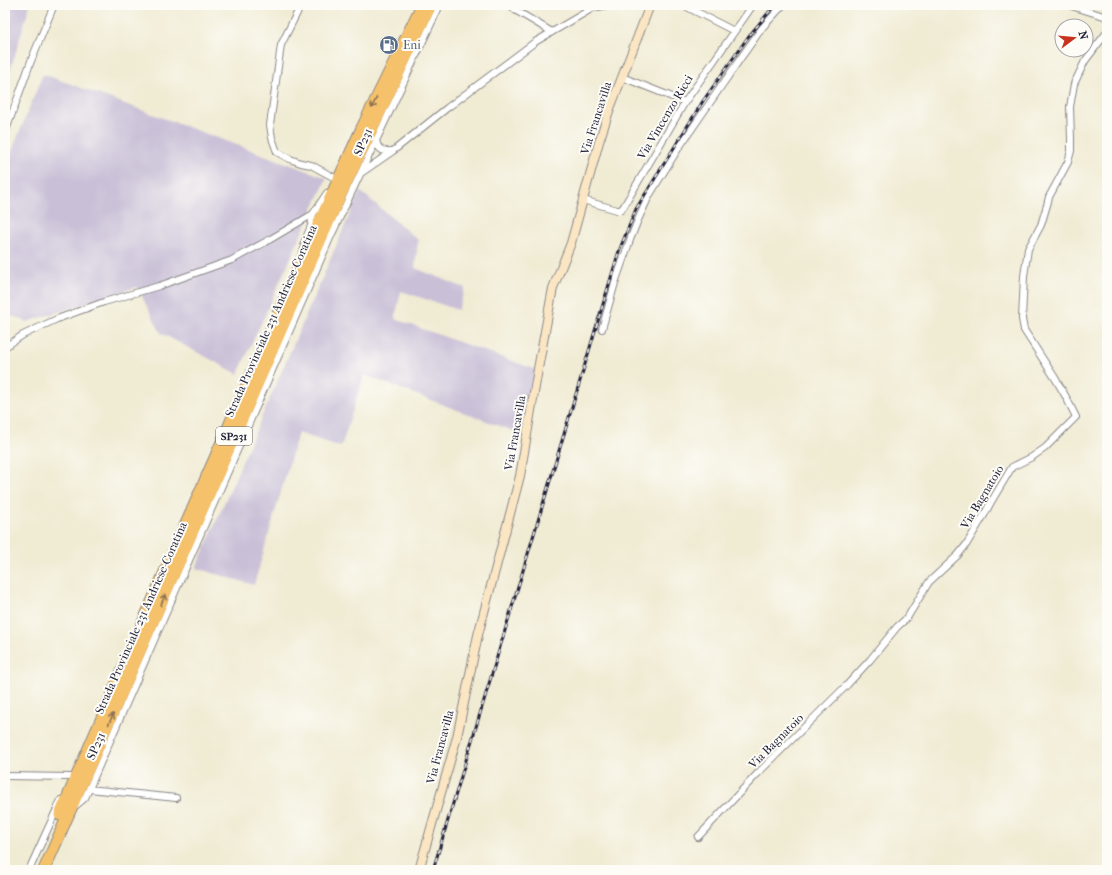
<svg xmlns="http://www.w3.org/2000/svg" width="1112" height="875" viewBox="0 0 1112 875" font-family="'IM FELL French Canon',serif">
<style>
.industrial{fill:#c9bfd7}
.lines{fill:none;stroke-linecap:round;stroke-linejoin:round}
.street-casing{stroke:#898687;stroke-width:8}
.secondary-casing{stroke:#898687;stroke-width:10}
.highway-casing{stroke:#898687;stroke-width:13}
.street{stroke:#fff;stroke-width:6}
.secondary{stroke:#fbe6c4;stroke-width:8}
.highway{stroke:#f5c16b;stroke-width:11}
.rail-casing{stroke:#22223b;stroke-width:3}
.rail{stroke:#fdfcf7;stroke-width:1.5;stroke-dasharray:4.5;stroke-linecap:butt}
.oneway{stroke:#8c7253}
.labels{text-anchor:middle;dominant-baseline:central;stroke-width:4;stroke-linejoin:round;paint-order:stroke}
.shield{fill:#fdfcf7;stroke:#646373;stroke-width:1}
.shield-label{font-size:11px;font-weight:bold;fill:#22223b}
.service-label{font-size:12px;fill:#4e5e75;stroke:#fdfcf7;text-anchor:start}
.street-label{font-size:12px;fill:#22223b;stroke:#fdfcf7}
</style>
<rect width="100%" height="100%" fill="#fdfcf7"/>
<filter id="ink" filterUnits="userSpaceOnUse"><feTurbulence type="fractalNoise" baseFrequency=".025" numOctaves="2"/><feDisplacementMap in="SourceGraphic" scale="8" xChannelSelector="R" yChannelSelector="G"/><feConvolveMatrix kernelMatrix="1 2 1 2 8 2 1 2 1" color-interpolation-filters="sRGB"/></filter>
<filter id="wash" filterUnits="userSpaceOnUse"><feTurbulence type="fractalNoise" baseFrequency=".012" numOctaves="4" result="noise"/><feDisplacementMap in="SourceGraphic" scale="16" xChannelSelector="R" yChannelSelector="G"/><feGaussianBlur stdDeviation="0.9" result="paint"/><feColorMatrix in="noise" values="0 0 0 0 0 0 0 0 0 0 0 0 0 0 0 0 0 1.4 0 .05"/><feComposite in="paint" operator="in"/></filter>
<g filter="url(#wash)">
<rect width="100%" height="100%" fill="#f0ebd3"/>
<path class="industrial" d="M5 5H30L5 87Z
M43 74 327 178 238 374 161 333 137 287 27 322 5 313V168Z
M360 191 418 240 415 268 465 288 458 310 401 291 395 319 537 370 524 435 364 375 341 447 298 433 254 585 196 568Z"/>
</g>
<g filter="url(#ink)">
<g class="lines">
<defs>
<path id="street" d="M301 5 281 45 270 125 272 138 277 152 290 159 301 163 311 165 335 178
M511 5 515 10 552 32
M683 5 734 31
M1068 5 1107 17
M622 77 685 102
M5 133 31 61 54 5
M376 139C377 149 382 152 391 151
M361 173 393 151 447 108 535 42 593 8 608 5
M583 200 617 210H621L624 206 685 102 753 5
M304 243 311 226 313 214
M602 329 615 283 630 240 638 220 649 196 678 149 740 59 762 28 783 5
M5 347 23 335 57 319 104 302 159 286 232 260 269 240 313 214 327 193
M5 776 71 777
M89 789 176 798
M73 808 85 798 331 236 440 5
M698 837 760 771 847 685 870 660 897 627 907 618 929 582 958 555 966 545 983 517 991 502 1012 467 1032 457 1045 448 1076 417 1066 397 1055 378 1024 330 1022 319 1024 276 1028 249 1041 225 1047 205 1049 197 1068 162 1071 151V138L1070 107 1074 84 1085 61 1107 32
M29 870 61 800
M1106 870 1107 867"/>
<path id="secondary" d="M419 870 457 737 478 635 520 476 538 369 553 288 571 243 599 142 609 111 650 5"/>
<path id="highway" d="M60 815 165 572 293 280 362 128 422 5
M44 870 336 205 431 5"/>
</defs>
<use href="#street" class="street-casing"/>
<use href="#secondary" class="secondary-casing"/>
<use href="#highway" class="highway-casing"/>
<use href="#street" class="street"/>
<use href="#secondary" class="secondary"/>
<use href="#highway" class="highway"/>
<defs>
<path id="rail" d="M433 870 619 251 636 209 703 101 748 37 775 5"/>
</defs>
<use href="#rail" class="rail-casing"/>
<use href="#rail" class="rail"/>
</g>
<defs><path id="oneway-shaft" d="M-6 0H5M1.5-3L5.5 0L1.5 3" fill="none" stroke-width="1.6" stroke-linecap="round" stroke-linejoin="round"/></defs>
<g class="oneway">
<use href="#oneway-shaft" transform="translate(374 103) rotate(116)"/>
<use href="#oneway-shaft" transform="translate(163 600) rotate(-67)"/>
<use href="#oneway-shaft" transform="translate(111 719) rotate(-66)"/>
</g>
</g>
<defs>
<symbol id="fuel-disc" viewBox="-11 -11 22 22"><circle r="9.5" fill="#5c6f8a" stroke="#fdfcf7"/><path d="M-5.5-6h7V0h2V4h1.3V-2.5L3-4.5l.8-.8L6-3V5H2.5V1h-1V6h-7ZM-4.2-4.7v3.2H.2V-4.7Z" fill="#fff"/></symbol>
</defs>
<g fill-rule="evenodd">
<use href="#fuel-disc" x="378" y="34" width="22" height="22"/>
</g>
<g class="labels">
<rect class="shield" x="216" y="427" width="36" height="18" rx="3"/>
<g class="shield-label">
<text x="234" y="436">SP231</text>
</g>
<g class="service-label">
<text x="403" y="45">Eni</text>
</g>
<g class="street-label">
<text transform="translate(665 117) rotate(-59)">Via Vincenzo Ricci</text>
<text transform="translate(596 118) rotate(-72)">Via Francavilla</text>
<text transform="translate(363 142) rotate(-66)">SP231</text>
<text transform="translate(271 321) rotate(-66)">Strada Provinciale 231 Andriese-Coratina</text>
<text transform="translate(515 433) rotate(-80)">Via Francavilla</text>
<text transform="translate(982 497) rotate(-59)">Via Bagnatoio</text>
<text transform="translate(141 618) rotate(-66)">Strada Provinciale 231 Andriese-Coratina</text>
<text transform="translate(776 741) rotate(-45)">Via Bagnatoio</text>
<text transform="translate(96 746) rotate(-66)">SP231</text>
<text transform="translate(440 747) rotate(-75)">Via Francavilla</text>
</g>
</g>
<rect width="1112" height="875" fill="none" stroke="#fdfcf7" stroke-width="20"/>
<g transform="translate(1074 38) rotate(74)"><circle r="19" fill="#fdfcf7" stroke="#a5a5ac"/>
<path d="M0-3L7 15L0 10L-7 15Z" fill="#c8321e"/>
<text y="-6" font-size="11" font-weight="bold" text-anchor="middle" fill="#22223b">N</text>
</g>
</svg>
